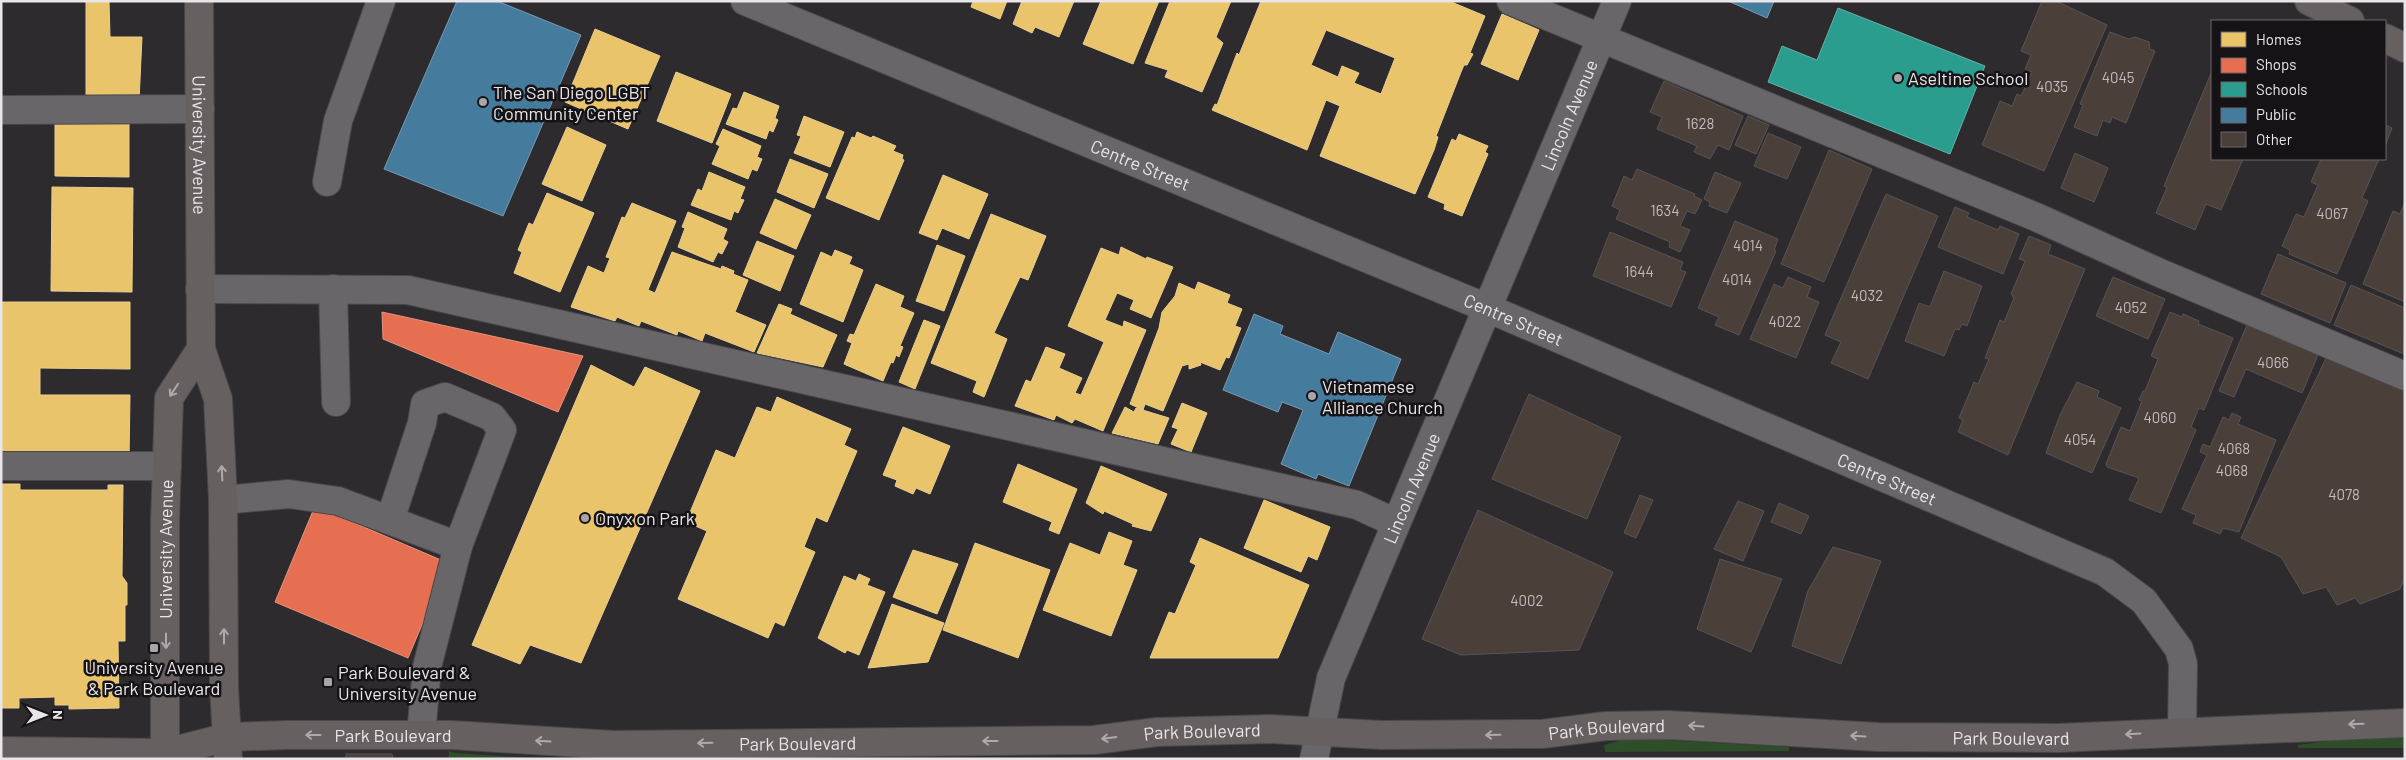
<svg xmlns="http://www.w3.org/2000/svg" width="2406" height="760" viewBox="0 0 2406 760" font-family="Barlow,sans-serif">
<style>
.green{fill:#2e4e29}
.homes{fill:#e9c46a;stroke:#e9ce90;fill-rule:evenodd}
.shops{fill:#e76f51;stroke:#e8927f}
.schools{fill:#2a9d8f;stroke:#63b3aa}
.public{fill:#457b9d;stroke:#769bb4}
.building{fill:#4b3f3a;stroke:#575455}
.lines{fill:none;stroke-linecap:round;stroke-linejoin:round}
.minor-casing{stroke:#494749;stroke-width:30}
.major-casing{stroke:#494749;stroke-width:30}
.minor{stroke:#696669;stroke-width:28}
.major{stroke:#676061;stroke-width:28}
.oneway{stroke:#aea9ac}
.poi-dot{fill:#a8a4a8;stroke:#161316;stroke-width:2}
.labels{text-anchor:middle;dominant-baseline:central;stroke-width:5;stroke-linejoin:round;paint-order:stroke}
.number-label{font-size:15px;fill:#c2bcbd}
.poi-label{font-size:18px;fill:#e9e5e9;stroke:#161316;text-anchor:start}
.street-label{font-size:18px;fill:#e9e5e9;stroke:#161316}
</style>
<rect width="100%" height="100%" fill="#2e2b2f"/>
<path class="green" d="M2358 737H2405V748H2298V745Z
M1629 738 1789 747V751L1605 752 1604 745Z
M449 751 455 753 546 759H449Z"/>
<path class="homes" d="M86 1H109L110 37H142L139 101 86 102Z
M973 1H1007L1000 19 971 7Z
M1022 1H1074L1059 37 1035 27 1032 33 1013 24Z
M1101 1H1159L1133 64 1083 44Z
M1170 1H1231L1216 37 1223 43 1202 92 1165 77 1168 70 1145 63Z
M1261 1H1449L1485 16 1470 53 1473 54 1467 65H1464L1461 72 1436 136 1438 137 1434 150 1415 194 1320 156 1340 106 1326 100 1307 150 1212 110 1215 104 1217 105 1237 53 1239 55ZM1326 30 1395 58 1381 94 1354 83 1359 73 1342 66 1338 77 1311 65Z
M1502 14 1539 30 1518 80 1481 64Z
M595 29 660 56 628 129 565 102Z
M676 72 731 94 712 143 657 121Z
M744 92 779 106 775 118 778 120 773 132 769 130 766 139 726 124 733 108 737 109Z
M55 114H129V177L55 176Z
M804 116 844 132 830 167 794 153 801 136 797 135Z
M567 127 606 145 582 201 542 184Z
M723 129 761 146 757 157 762 159 757 171 752 169 748 179 712 164 720 146 716 144Z
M857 132 871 138 873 136 896 146 893 151 903 155 902 159 904 160 879 220 826 198 852 137 855 138Z
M1459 134 1488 146 1485 152 1488 154 1462 216 1444 209 1445 204 1428 197 1452 139 1456 141Z
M790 159 828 174 814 208 777 192Z
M709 172 745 187 740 199 744 200 738 213 734 211 731 220 691 205 698 189 702 191Z
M943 175 988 194 969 239 942 228 937 240 919 233Z
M52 187 133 188 132 292 51 291Z
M547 193 594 213 560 292 514 273 522 252 518 250 529 223 533 225Z
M775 199 811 215 796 249 760 233Z
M632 203 676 221 648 290 655 293 672 252 721 269 722 266 734 271 733 274 748 280 735 312 766 325 754 352 705 333 702 341 678 331 677 335 641 321 639 326 617 317 615 321 571 307 588 266 604 273 610 258 606 257 622 217 625 218Z
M688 212 727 229 723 239 728 242 722 254 718 252 713 262 678 247 685 228 682 227Z
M991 214 1046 236 1028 280 1020 277 994 333 1007 339 984 397 973 392 977 381 931 363Z
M757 241 794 256 780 291 743 275Z
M937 245 965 256 944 311 916 301Z
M1121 247 1146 259 1147 257 1173 267 1151 318 1130 309 1134 300 1117 293 1105 320 1123 327 1124 321 1146 330 1103 431 1075 419 1072 423 1056 415 1054 420 1015 406 1026 380 1031 382 1046 347 1065 354 1059 368 1082 378 1075 393 1081 395 1104 342 1068 326 1101 248 1119 255Z
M835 250 852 257 849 264 863 270 843 322 800 304 821 252 832 257Z
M1198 282 1230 295 1227 303 1242 309 1235 326 1241 328 1229 358 1226 357 1220 370 1200 362 1201 365 1189 369V364L1182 366 1163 411 1145 404 1143 410 1130 404 1159 328 1162 312 1175 296 1179 283 1195 290Z
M876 284 904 296 900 307 914 313 900 346 903 347 899 357 896 355 893 363 891 362 883 381 844 364 852 343 847 341 850 334 854 335Z
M1 302H130V369L40 368V395H130L129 459H1Z
M779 304 792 309 790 314 837 335 823 367 757 353Z
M924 320 940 326 915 389 899 382Z
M591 365 634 387 645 367 700 391 581 663 530 645 520 664 472 645Z
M777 397 851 429 844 445 857 451 827 522 816 517 804 547 815 552 784 626 775 622 768 638 678 599 707 531 686 522 716 450 735 458 757 407 771 412Z
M1182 403 1207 413 1191 452 1171 444 1178 429 1172 427Z
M1125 407 1134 412 1136 408 1169 418 1158 444 1112 433Z
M903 427 950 446 930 494 916 488 913 494 895 486 897 480 883 475Z
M1018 464 1077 489 1059 534 1049 530 1052 522 1003 502Z
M1101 466 1167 494 1151 531 1132 526 1133 524 1104 511 1103 514 1086 503Z
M1 484H20V490H108V485H123L122 576 127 583V605H125V641H118L119 708 69 709V705H55V697L19 698V708H1Z
M1264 500 1330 527 1317 560 1308 556 1301 572 1244 548Z
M1109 532 1132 541 1123 565 1137 570 1111 636 1043 610 1070 543 1100 555Z
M1200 538 1309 585 1278 658H1150L1169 612 1175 614 1196 565 1190 562Z
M975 543 1050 570 1018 658 943 630Z
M913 550 958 564 937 614 893 597Z
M859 574 870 579 867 585 885 592 859 655 847 650 845 653 818 638 844 576 856 581Z
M892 604 944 623 928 662 868 668Z"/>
<path class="shops" d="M382 312 583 356 558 412 383 339Z
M315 506 448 563 408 658 275 602Z"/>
<path class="schools" d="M1838 8 1985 66 1950 154 1768 82 1782 46 1817 60Z"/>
<path class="public" d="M457 1H497L581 35 503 216 384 169Z
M1728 1H1774L1767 18Z
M1254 314 1283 326 1280 334 1329 354 1338 332 1401 359 1349 486 1318 474 1316 479 1281 464 1303 410 1282 402 1278 412 1223 390Z"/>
<path class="building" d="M2042 1H2056L2107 25 2044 171 1982 145 2000 101 2012 106 2017 94 2021 96 2032 72 2025 69 2031 55 2021 51Z
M2110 32 2129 39 2135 37 2149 42 2150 49 2155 51 2126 123 2112 117 2110 123 2103 120 2097 136 2074 127 2083 105 2080 104Z
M2212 71V159H2243L2221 210 2206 204 2195 230 2156 213 2167 187 2164 186Z
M1664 81 1743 116 1729 150 1718 145 1710 159 1694 152 1697 146 1657 129 1662 117 1650 112Z
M1748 116 1769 125 1756 154 1735 145Z
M2385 125 2392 128 2385 146Z
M1768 133 1801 147 1787 179 1754 166Z
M1829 150 1872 169 1824 282 1781 264Z
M2075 153 2108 168 2094 202 2061 188Z
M2321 159H2379L2362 198 2368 201 2337 274 2289 254 2290 250 2282 246 2296 214 2304 217 2318 185 2311 182Z
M1637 169 1695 194 1694 196 1702 200 1695 214 1687 211 1680 226 1690 230 1680 252 1669 247 1670 242 1616 219 1620 210 1612 206 1624 176 1632 180Z
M1715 172 1741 183 1727 213 1709 206 1710 202 1704 199Z
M1886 194 1938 216 1868 379 1831 363 1841 342 1825 335Z
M2405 202V302L2363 284 2393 211 2400 214Z
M1955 207 1969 213 1967 217 1998 230 2000 226 2019 234 2003 274 1938 247Z
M1735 221 1778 239 1774 250 1776 251 1739 335 1715 325 1719 317 1698 308Z
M1610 232 1683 262 1680 270 1686 272 1671 307 1593 276Z
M2029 236 2051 245 2048 254 2085 269 2008 455 1958 432 1963 420 1959 418 1974 382 1978 384 1989 359 1985 358 2000 320 2004 322 2014 298 2011 294 2025 261 2019 259Z
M2278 254 2346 283 2330 323 2261 294Z
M1944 271 1982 286 1967 326 1962 324 1959 330 1955 329 1944 356 1905 341 1919 303 1930 307Z
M1788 277 1811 287 1807 297 1819 302 1796 358 1750 339 1774 284 1783 288Z
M2113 277 2165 299 2148 339 2096 316Z
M2351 285 2405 308 2404 354 2334 325Z
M2170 312 2182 317 2183 314 2199 321 2198 324 2233 338 2204 410 2199 408 2191 427 2196 430 2161 513 2129 500 2139 478 2107 467 2106 464 2121 427 2130 431 2142 401 2139 400 2143 391H2145L2158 359 2151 356Z
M2247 325 2318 355 2302 393 2246 369 2234 397 2219 391Z
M2327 356 2405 391V577L2400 589 2360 604 2355 598 2337 605 2326 587 2303 594 2281 557 2241 538Z
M2077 382 2099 391 2097 397 2121 408 2092 473 2046 453 2060 415Z
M1529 394 1621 437 1587 519 1492 479Z
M2232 413 2241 417 2238 424 2276 440 2239 532 2223 528 2220 534 2193 523 2196 515 2182 509 2207 455 2200 452 2203 444 2210 447 2223 417 2229 420Z
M1640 495 1653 500 1636 538 1624 533Z
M1738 501 1764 511 1743 561 1714 549Z
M1779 503 1809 516 1801 534 1771 522Z
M1478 510 1613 572 1579 650 1461 655 1422 639Z
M1833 547 1881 561 1841 664 1792 646 1808 591Z
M1720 559 1782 579 1751 652 1697 629Z
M346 754H392L393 759H346Z"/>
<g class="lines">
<defs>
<g id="minor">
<path id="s1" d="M745 1 1487 308 2105 572 2144 601 2179 649 2183 664 2182 731"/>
<path d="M1511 1 2036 217 2160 273 2405 376"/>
<path d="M1 110 200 109"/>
<path d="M327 182 338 121 381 1"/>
<path d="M200 289 408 290 1357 505 1396 523"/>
<path d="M333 289 336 402"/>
<path d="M1 466H167"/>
<path d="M223 500 289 494 338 501 458 546"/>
<path d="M390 520 422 423 425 404 445 397 492 417 502 430 458 546 427 667 421 735"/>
<path id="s2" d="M1314 759 1331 678 1617 1"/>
</g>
<g id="major">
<path id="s3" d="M199 1 201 349 218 399 223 500 224 687 228 759"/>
<path d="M2309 1 2350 21"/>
<path d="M2385 38 2405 48"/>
<path id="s4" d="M1 751 165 753 228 737 287 735H452L613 745 1094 740 1157 732 1270 729 1381 735 1542 734 1606 726 1669 725 1878 737 2058 738 2405 723"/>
<path id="s5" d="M165 759V522L169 398 201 349"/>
</g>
</defs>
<use href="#minor" class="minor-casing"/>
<use href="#major" class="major-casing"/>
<use href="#minor" class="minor"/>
<use href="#major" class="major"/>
</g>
<defs><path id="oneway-shaft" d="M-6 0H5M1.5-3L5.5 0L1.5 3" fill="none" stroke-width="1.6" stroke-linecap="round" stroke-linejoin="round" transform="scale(1.25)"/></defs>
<g class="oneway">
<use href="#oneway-shaft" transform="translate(174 390) rotate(124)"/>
<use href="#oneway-shaft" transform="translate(222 473) rotate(-93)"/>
<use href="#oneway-shaft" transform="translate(224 636) rotate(-90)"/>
<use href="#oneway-shaft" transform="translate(166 641) rotate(90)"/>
<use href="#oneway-shaft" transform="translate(2356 724) rotate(178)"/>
<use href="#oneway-shaft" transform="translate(1696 726) rotate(-176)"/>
<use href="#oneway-shaft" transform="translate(2133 734) rotate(177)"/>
<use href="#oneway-shaft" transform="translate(313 735) rotate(180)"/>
<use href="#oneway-shaft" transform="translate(1493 735) rotate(179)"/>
<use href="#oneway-shaft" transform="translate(1858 736) rotate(-177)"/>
<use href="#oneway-shaft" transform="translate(1109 738) rotate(173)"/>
<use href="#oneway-shaft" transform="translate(543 741) rotate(-177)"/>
<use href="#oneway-shaft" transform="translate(990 741) rotate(180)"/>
<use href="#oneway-shaft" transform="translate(705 743) rotate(179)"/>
</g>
<g class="poi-dot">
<circle cx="1898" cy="78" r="5"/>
<circle cx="483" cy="102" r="5"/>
<circle cx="1312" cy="396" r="5"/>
<circle cx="585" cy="518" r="5"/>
<rect x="149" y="643" width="10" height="10" rx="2.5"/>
<rect x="323" y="677" width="10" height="10" rx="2.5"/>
</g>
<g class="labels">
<g class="number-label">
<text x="2118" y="77">4045</text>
<text x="2052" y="86">4035</text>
<text x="1700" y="123">1628</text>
<text x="1665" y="210">1634</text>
<text x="2332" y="213">4067</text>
<text x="1748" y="245">4014</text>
<text x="1639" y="271">1644</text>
<text x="1737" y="279">4014</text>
<text x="1867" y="295">4032</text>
<text x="2131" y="307">4052</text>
<text x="1785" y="321">4022</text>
<text x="2273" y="362">4066</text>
<text x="2160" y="417">4060</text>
<text x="2080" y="439">4054</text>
<text x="2234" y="448">4068</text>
<text x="2232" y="470">4068</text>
<text x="2344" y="494">4078</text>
<text x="1527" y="600">4002</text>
</g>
<g class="poi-label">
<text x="1908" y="78">Aseltine School</text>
<text x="493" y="92">The San Diego LGBT<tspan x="493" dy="21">Community Center</tspan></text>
<text x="1322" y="386">Vietnamese<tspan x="1322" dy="21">Alliance Church</tspan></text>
<text x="595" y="518">Onyx on Park</text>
<text x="154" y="667" text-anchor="middle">University Avenue<tspan x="154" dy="21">&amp; Park Boulevard</tspan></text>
<text x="338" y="672">Park Boulevard &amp;<tspan x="338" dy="21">University Avenue</tspan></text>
</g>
<g class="street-label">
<text stroke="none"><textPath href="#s2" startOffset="694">Lincoln Avenue</textPath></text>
<text stroke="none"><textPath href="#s3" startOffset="144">University Avenue</textPath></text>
<text stroke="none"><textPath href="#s1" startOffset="428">Centre Street</textPath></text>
<text stroke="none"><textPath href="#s1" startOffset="832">Centre Street</textPath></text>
<text stroke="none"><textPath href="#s1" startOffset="1238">Centre Street</textPath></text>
<text stroke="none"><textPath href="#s2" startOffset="289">Lincoln Avenue</textPath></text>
<text stroke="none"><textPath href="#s5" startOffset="210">University Avenue</textPath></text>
<text stroke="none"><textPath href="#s4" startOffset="1609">Park Boulevard</textPath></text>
<text stroke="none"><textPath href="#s4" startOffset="1204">Park Boulevard</textPath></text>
<text stroke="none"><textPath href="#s4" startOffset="394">Park Boulevard</textPath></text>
<text stroke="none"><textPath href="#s4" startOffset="2014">Park Boulevard</textPath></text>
<text stroke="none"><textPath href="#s4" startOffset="799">Park Boulevard</textPath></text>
</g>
</g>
<rect width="2406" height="760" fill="none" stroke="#e9e5e9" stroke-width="5"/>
<rect x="2211" y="20" width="175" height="140" fill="#161316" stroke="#6a676a"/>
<rect x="2221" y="32" width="25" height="15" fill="#e9c46a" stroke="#6a676a"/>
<text x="2256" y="45" font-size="15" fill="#e9e5e9">Homes</text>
<rect x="2221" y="58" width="25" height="15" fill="#e76f51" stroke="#6a676a"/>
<text x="2256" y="70" font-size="15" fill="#e9e5e9">Shops</text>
<rect x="2221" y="82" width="25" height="15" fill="#2a9d8f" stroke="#6a676a"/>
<text x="2256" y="95" font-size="15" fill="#e9e5e9">Schools</text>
<rect x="2221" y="108" width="25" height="15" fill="#457b9d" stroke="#6a676a"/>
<text x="2256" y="120" font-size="15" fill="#e9e5e9">Public</text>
<rect x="2221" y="132" width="25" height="15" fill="#4b3f3a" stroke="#6a676a"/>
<text x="2256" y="145" font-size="15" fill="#e9e5e9">Other</text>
<g transform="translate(45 715) rotate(90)" stroke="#161316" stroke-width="4" paint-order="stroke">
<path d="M0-4L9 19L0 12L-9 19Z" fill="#e9e5e9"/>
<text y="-8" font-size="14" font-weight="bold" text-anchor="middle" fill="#e9e5e9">N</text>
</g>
</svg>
